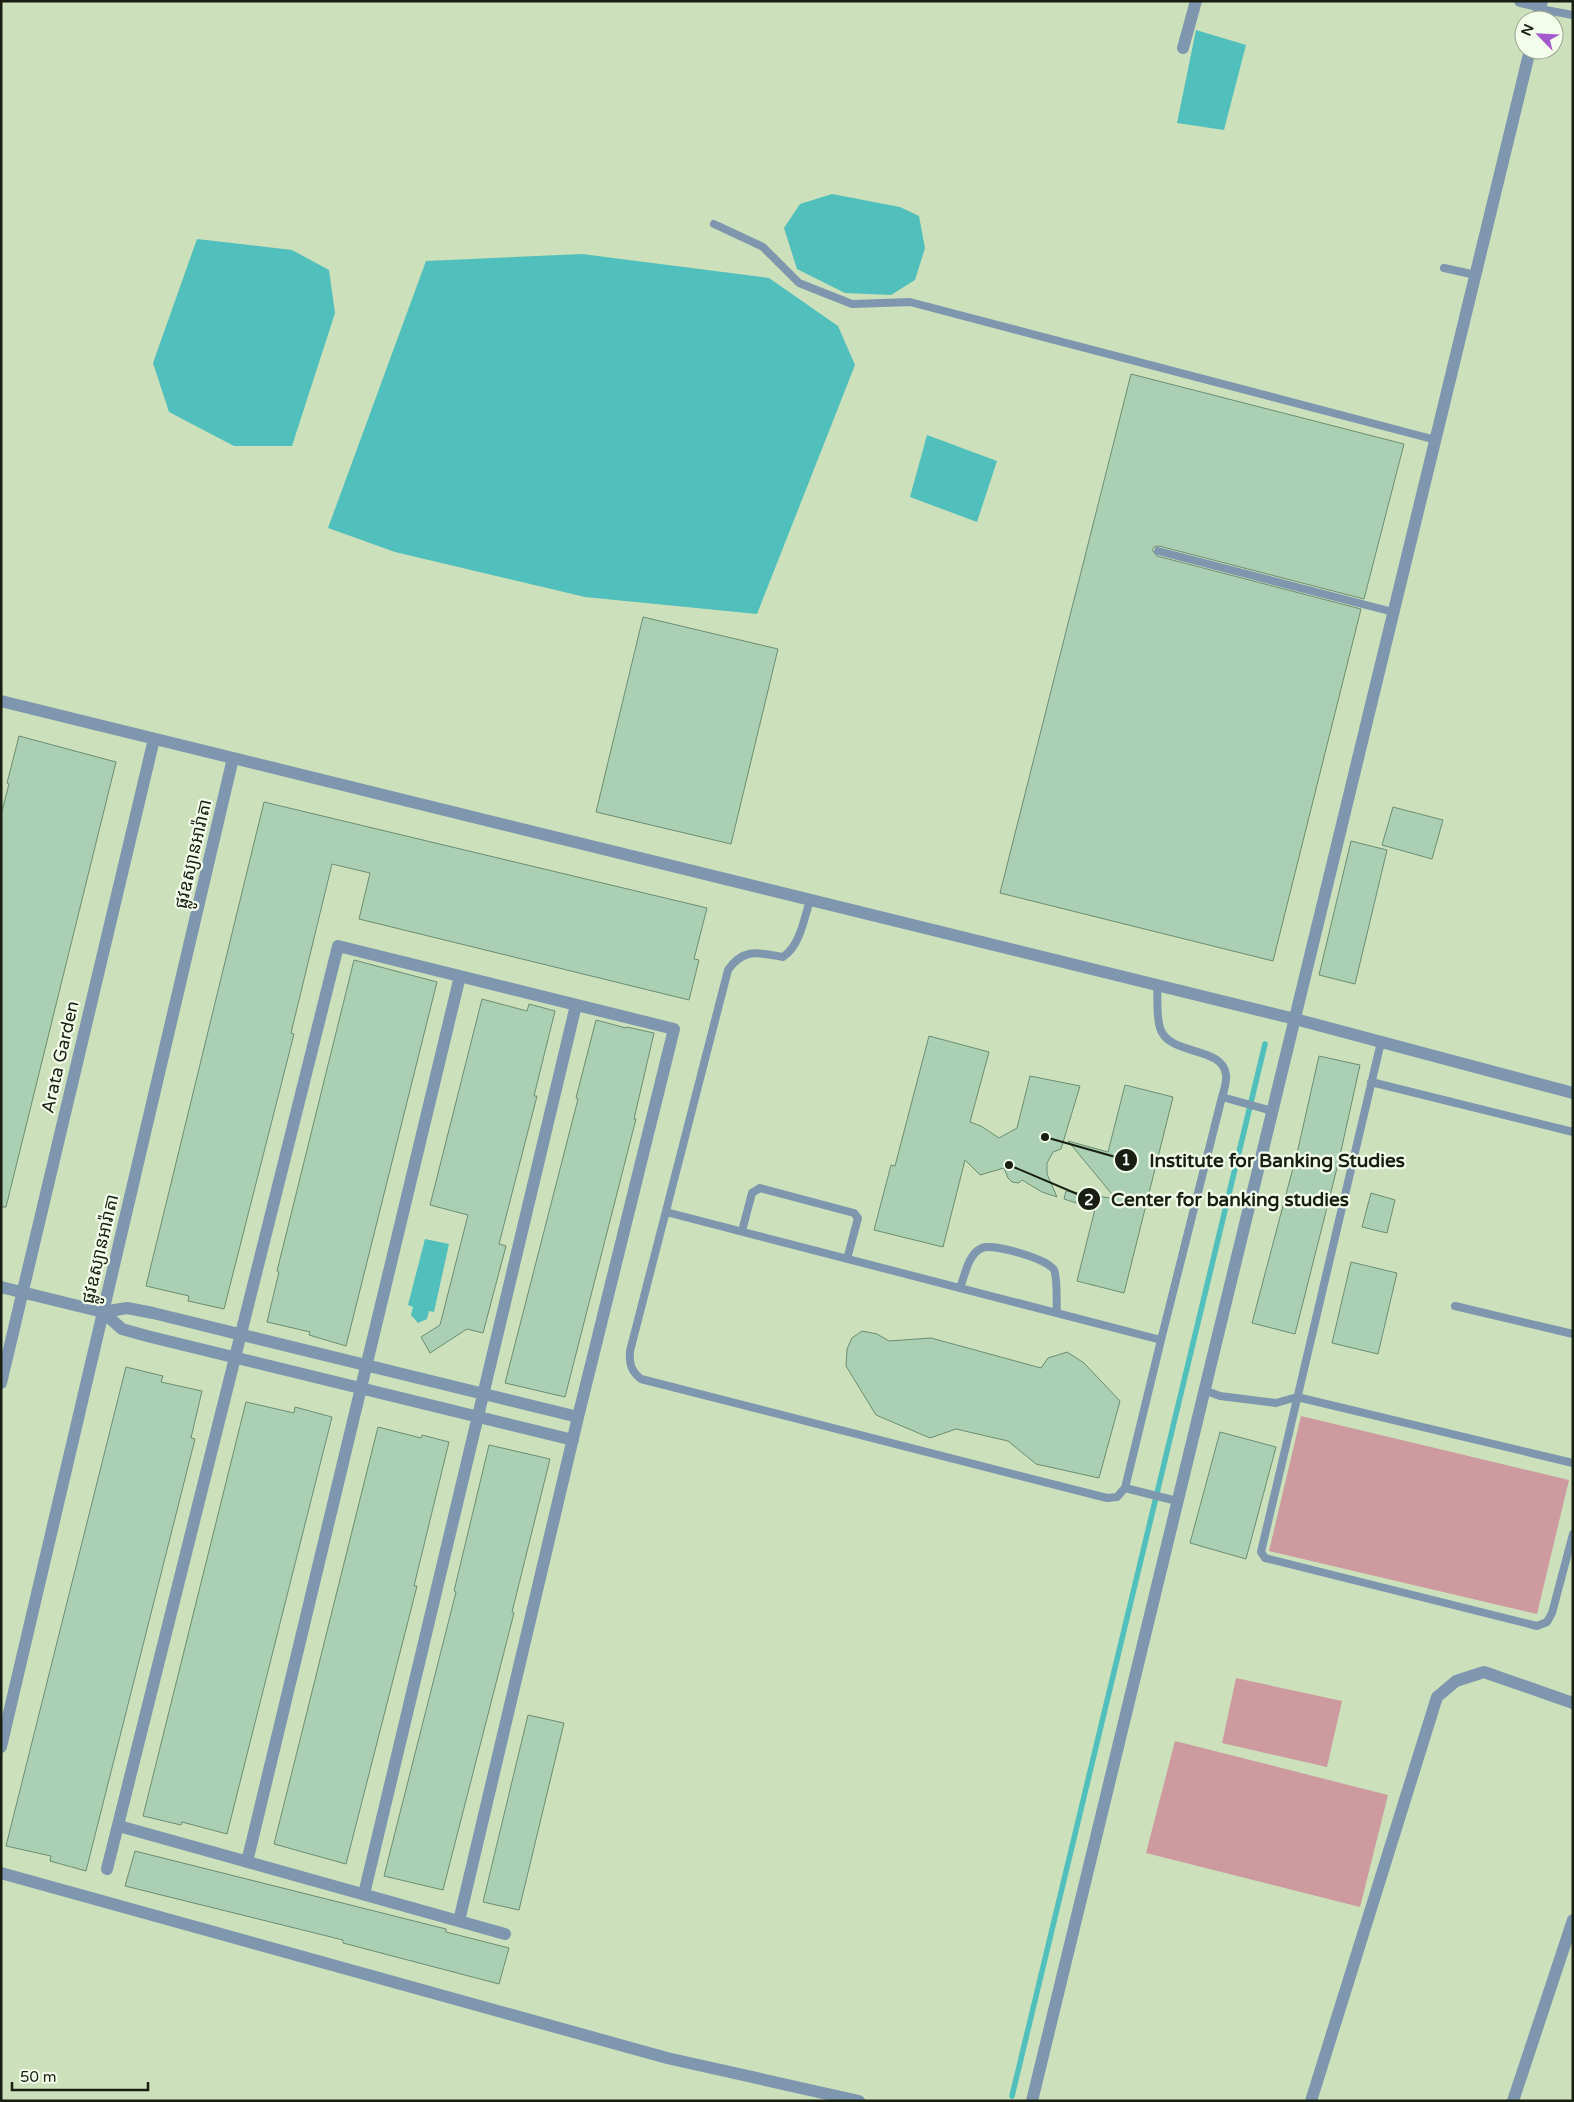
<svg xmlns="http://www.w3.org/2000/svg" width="1574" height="2102" viewBox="0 0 1574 2102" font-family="'Varela Round','Noto Sans Khmer',sans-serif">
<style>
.green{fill:#cd9a9f}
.water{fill:#51bfbb}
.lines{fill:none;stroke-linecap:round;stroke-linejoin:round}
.stream{stroke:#51bfbb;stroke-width:5.5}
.building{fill:#abcfb2;stroke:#6b8d72}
.service{stroke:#7f96af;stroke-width:8}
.minor{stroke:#7f96af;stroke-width:12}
.tertiary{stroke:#7f96af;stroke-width:12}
.labels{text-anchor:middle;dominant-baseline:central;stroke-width:4.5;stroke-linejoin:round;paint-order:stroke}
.street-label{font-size:18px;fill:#181f12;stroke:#f3feeb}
.leader{fill:none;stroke:#181f12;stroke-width:2}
.callout-dot{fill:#181f12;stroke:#f3feeb;stroke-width:2}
.mark-label{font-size:15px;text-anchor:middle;font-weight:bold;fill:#fff}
.callout-label{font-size:19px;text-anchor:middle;font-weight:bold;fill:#181f12;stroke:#f3feeb;stroke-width:4.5;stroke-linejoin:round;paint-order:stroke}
</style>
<rect width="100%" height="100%" fill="#cce1bb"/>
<path class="green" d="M1301 1416 1569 1480 1537 1614 1269 1551Z
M1236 1678 1342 1701 1327 1767 1222 1743Z
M1175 1741 1388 1795 1360 1907 1146 1853Z"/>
<path class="water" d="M1196 30 1246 45 1224 130 1177 123Z
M832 194 900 207 919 216 925 248 915 280 891 295 845 293 797 269 784 228 800 204Z
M197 239 292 250 329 270 335 313 292 446H234L169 412 153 363Z
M582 254 769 278 838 326 855 365 757 614 585 597 395 552 328 528 426 261Z
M927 435 997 461 977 522 910 497Z
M425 1239 449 1244 434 1312 429 1311 427 1319 418 1323 411 1315 413 1307 408 1305Z"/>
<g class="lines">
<path class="stream" d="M1012 2096 1265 1044"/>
</g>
<path class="building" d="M1131 374 1404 444 1364 599 1159 546 1154 547 1152 550 1157 556 1361 609 1273 961 1000 893Z
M643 617 778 649 731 844 596 812Z
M19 736 116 762 6 1207H1V815L9 784 7 783Z
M264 802 707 908 694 959 699 960 689 1000 359 919 370 873 332 864 291 1033 294 1034 224 1309 188 1301 189 1296 146 1286Z
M1393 807 1443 820 1432 859 1382 845Z
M1351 841 1387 850 1355 984 1319 975Z
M354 960 437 982 346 1346 309 1335 310 1332 267 1322 279 1272 277 1271Z
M482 999 527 1011 529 1004 555 1011 534 1096H537L499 1244 506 1246 483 1333 467 1329 430 1353 421 1337 440 1325 468 1215 430 1205Z
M596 1020 626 1028 627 1027 654 1033 634 1119H636L565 1397 505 1383 578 1099 576 1098Z
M929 1036 989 1052 970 1122 981 1126 999 1138 1017 1128 1030 1076 1080 1086 1061 1149 1053 1152 1047 1163V1174L1057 1197 1042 1192 1022 1180 1019 1183 1012 1182 1008 1178 1004 1168 980 1175 965 1160 943 1247 874 1230 891 1165 895 1166Z
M1319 1056 1360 1065 1339 1160 1295 1334 1252 1323 1298 1149Z
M1125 1085 1173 1097 1124 1293 1077 1281 1095 1209 1064 1199 1066 1191 1116 1199 1068 1141 1108 1152Z
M1371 1193 1395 1200 1387 1233 1362 1227Z
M1351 1262 1397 1273 1378 1354 1332 1343Z
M862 1331 877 1334 889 1341 931 1338 1041 1368 1048 1358 1067 1352 1084 1363 1120 1401 1099 1478 1036 1464 1008 1441 956 1429 930 1438 876 1415 846 1366 847 1349 852 1338Z
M126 1367 163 1376 161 1382 202 1391 191 1438 195 1439 86 1871 50 1861 51 1856 6 1846Z
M246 1402 294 1413 295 1407 332 1417 227 1834 182 1822 181 1825 143 1816Z
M378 1427 421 1438 422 1435 449 1442 414 1586H417L346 1864 274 1844Z
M1220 1432 1276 1447 1246 1559 1190 1543Z
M489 1445 550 1459 512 1612 514 1613 443 1890 384 1876 456 1592 454 1591Z
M528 1715 564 1723 519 1910 483 1902Z
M135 1851 446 1929V1932L509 1948 499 1984 343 1943V1940L125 1886Z"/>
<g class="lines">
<path class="service" d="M1540 9 1573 15
M714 224 763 247 799 283 852 304 910 302 1436 440
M1444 268 1476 275
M1158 551 1393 612
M810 900C804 919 800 946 783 957 759 953 744 947 728 970L630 1351C629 1364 631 1371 641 1379L1107 1498 1117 1497 1125 1488 1161 1340
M1381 1042 1261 1552 1265 1558 1537 1626 1547 1622 1552 1613 1573 1534
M1371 1082 1573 1132
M1222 1097 1272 1111
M666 1212 1161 1340 1222 1097C1224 1090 1227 1082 1226 1075 1223 1045 1169 1057 1160 1028 1156 1015 1158 998 1157 985
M742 1231 752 1193 760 1188 854 1213 858 1218 847 1259
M960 1288C965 1275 968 1254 982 1248 993 1243 1048 1259 1054 1270 1058 1279 1056 1303 1057 1313
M1455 1306 1573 1334
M1204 1390 1220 1396 1276 1403 1297 1397 1573 1463
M1125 1488 1177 1501"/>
<path class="minor" d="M1520 1 1541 6
M1183 48 1196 1
M1 701 1295 1019 1573 1093
M1 1287 103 1312 127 1308 153 1313 578 1417
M103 1312 122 1329 147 1336 573 1440
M1 1383 154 739
M1 1747 233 758
M119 1826 505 1934
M247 1862 460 976
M107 1869 338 946 674 1029 578 1417 459 1921
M1 1873 667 2058 859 2101
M364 1894 576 1005
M1311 2101 1437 1697 1456 1681 1484 1672 1573 1703
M1513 2101 1573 1920"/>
<path class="tertiary" d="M1537 20 1542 1
M1032 2101 1530 50"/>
</g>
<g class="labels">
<g class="street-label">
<text transform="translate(193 854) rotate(-77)">ផ្លូវឧស្យានអារ៉ាតា</text>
<text transform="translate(60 1057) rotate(-77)">Arata Garden</text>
<text transform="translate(100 1249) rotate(-77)">ផ្លូវឧស្យានអារ៉ាតា</text>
</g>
</g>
<path class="leader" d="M1045 1137L1126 1160M1009 1165L1089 1199"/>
<g class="callout-dot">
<circle cx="1045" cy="1137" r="5"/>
<circle cx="1009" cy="1165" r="5"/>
<circle cx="1126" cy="1160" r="12"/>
<circle cx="1089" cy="1199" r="12"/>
</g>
<g class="mark-label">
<text x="1126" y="1165">1</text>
<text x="1089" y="1205">2</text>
</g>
<g class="callout-label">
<text x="1277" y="1167">Institute for Banking Studies</text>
<text x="1230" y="1206">Center for banking studies</text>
</g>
<rect width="1574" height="2102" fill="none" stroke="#181f12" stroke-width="5"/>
<g transform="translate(1539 35) rotate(294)"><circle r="24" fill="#f3feeb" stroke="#9ba594"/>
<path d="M0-4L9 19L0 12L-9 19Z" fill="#a259cc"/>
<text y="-8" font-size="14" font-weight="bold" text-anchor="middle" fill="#181f12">N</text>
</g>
<path d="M12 2082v8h136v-8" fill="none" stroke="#181f12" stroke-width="2.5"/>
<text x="20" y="2082" font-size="15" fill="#181f12" stroke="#f3feeb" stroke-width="4" paint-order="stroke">50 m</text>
</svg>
